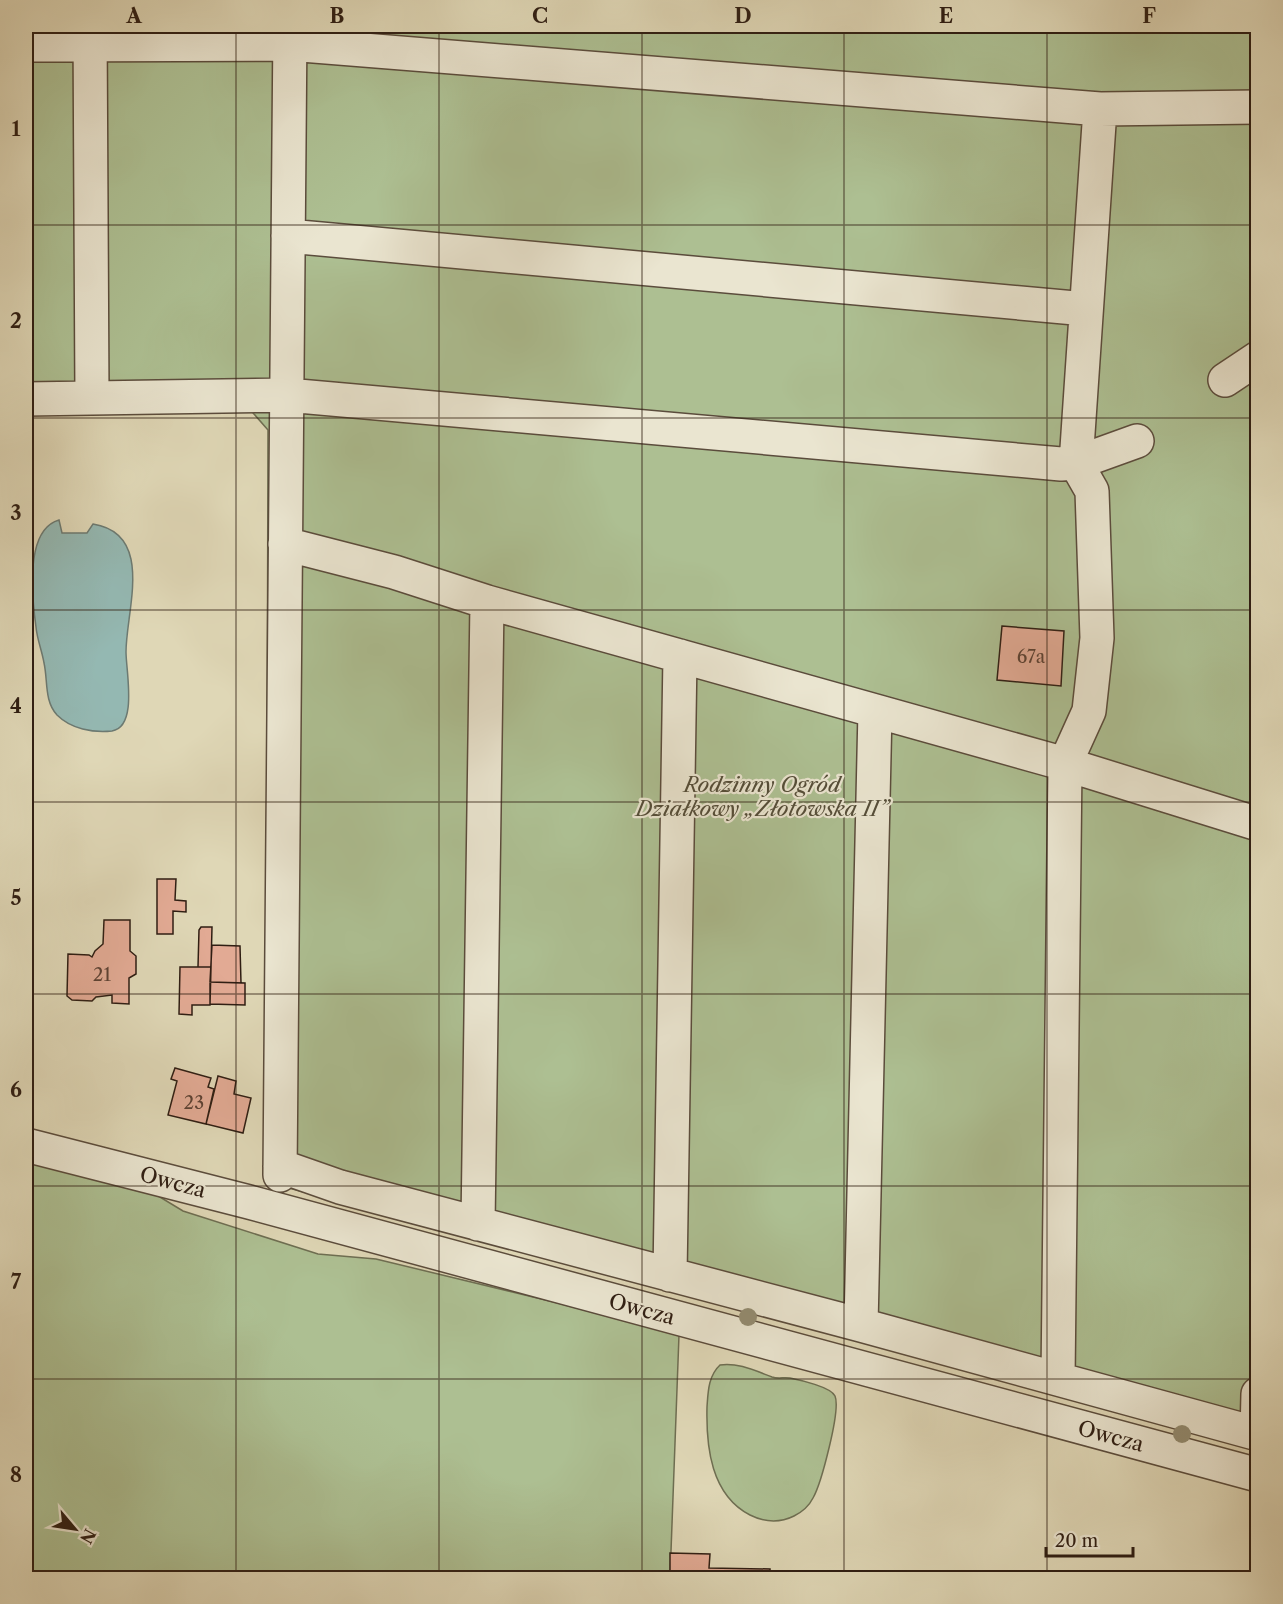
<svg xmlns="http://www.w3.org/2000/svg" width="1283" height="1604" viewBox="0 0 1283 1604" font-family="'Libre Caslon Text',serif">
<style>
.green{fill:#adbf92;stroke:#6e6e52;stroke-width:1.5}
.water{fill:#94b8b2;stroke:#6c7a72;stroke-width:1.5}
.building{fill:#e2aa94;stroke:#2f1e13;stroke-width:1.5}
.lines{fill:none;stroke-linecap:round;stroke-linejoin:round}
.minor-casing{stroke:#5b4c3c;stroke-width:36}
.minor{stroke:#eae5d0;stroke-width:33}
.tree{fill:#938c71}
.grid{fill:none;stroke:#2f1e13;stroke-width:1.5;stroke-opacity:0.55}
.labels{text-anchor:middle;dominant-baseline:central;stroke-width:4.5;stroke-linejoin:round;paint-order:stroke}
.number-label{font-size:18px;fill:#5c4133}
.park-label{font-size:21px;font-style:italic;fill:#554e39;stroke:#eae5d0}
.street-label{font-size:21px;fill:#2f1e13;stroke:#eae5d0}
.neatline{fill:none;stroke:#2f1e13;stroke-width:2}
.grid-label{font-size:20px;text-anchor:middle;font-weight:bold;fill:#2f1e13}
</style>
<rect width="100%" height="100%" fill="#dfd7b6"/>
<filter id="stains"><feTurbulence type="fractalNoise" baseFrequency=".00333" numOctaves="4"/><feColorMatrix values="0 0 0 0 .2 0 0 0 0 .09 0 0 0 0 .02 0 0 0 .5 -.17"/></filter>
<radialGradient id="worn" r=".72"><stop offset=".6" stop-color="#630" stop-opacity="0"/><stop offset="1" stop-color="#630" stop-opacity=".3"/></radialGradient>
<path class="green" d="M26 26H1257V1448L289 1188 266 1170 268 430 247 406 26 410Z
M26 1162 155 1194 183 1211 318 1254 376 1259 554 1302 679 1335 670 1578H26Z
M720 1365C737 1362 756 1371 772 1377 778 1379 784 1377 790 1378 800 1380 831 1387 835 1396 841 1410 821 1484 813 1498 809 1506 802 1512 794 1516 780 1523 764 1522 750 1515 711 1495 706 1447 707 1407 708 1393 708 1376 720 1365Z"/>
<path class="water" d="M59 520 62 533H87L93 524C155 534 126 610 126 652 126 671 138 727 112 731 93 733 71 729 57 715 44 701 48 680 44 663 42 651 37 639 36 627 32 598 24 530 59 520Z"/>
<path class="building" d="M1002 626 1064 631 1061 686 997 680Z
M157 879H176L175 900 186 901V912L173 911V934H157Z
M104 920H130V951L136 956V974L129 978V1004L112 1003V995L96 997 92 1001 72 1000 67 996 68 954 89 955 92 957 95 951 103 944Z
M201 927H212L211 967H198L199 930Z
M212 945 240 946 241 983 210 982Z
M180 967H211L210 1005H192V1015L179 1014Z
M210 982 245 983V1005L210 1004Z
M175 1068 211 1078 208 1087 214 1089 206 1124 168 1115 177 1081 171 1079Z
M218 1076 236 1081 234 1094 251 1098 243 1133 206 1124Z
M670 1553 710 1554 709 1568 770 1569V1578H670Z"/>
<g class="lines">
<defs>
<path id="minor" d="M90 26 92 397
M26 45 289 44 1100 109 1258 107
M288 236 1086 309
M1225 380 1258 358
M26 399 287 395 1061 464 1076 463 1137 441
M285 544 394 572 487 602 1065 764 1258 824
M26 1145 249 1202 1258 1475
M280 1166 340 1187 861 1325 1258 1434
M280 1175 290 26
M478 1224 487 602
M670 1275 680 656
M861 1325 875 711
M1058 1379 1065 764 1089 711 1097 638 1092 491 1076 463 1100 109
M1257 1434 1258 1394"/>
</defs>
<use href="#minor" class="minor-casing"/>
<use href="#minor" class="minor"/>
</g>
<g class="tree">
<circle cx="748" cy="1317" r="9"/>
<circle cx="1182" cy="1434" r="9"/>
</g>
<path class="grid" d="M236 26V1578M439 26V1578M642 26V1578M844 26V1578M1047 26V1578M26 225H1258M26 418H1258M26 610H1258M26 802H1258M26 994H1258M26 1186H1258M26 1379H1258"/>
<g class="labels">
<g class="number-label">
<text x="1031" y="657">67a</text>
<text x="102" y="975">21</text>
<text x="194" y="1103">23</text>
</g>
<g class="park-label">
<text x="762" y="784">Rodzinny Ogród<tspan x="762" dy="24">Działkowy „Złotowska II”</tspan></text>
</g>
<g class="street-label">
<text transform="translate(173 1182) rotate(15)">Owcza</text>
<text transform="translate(642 1309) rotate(15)">Owcza</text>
<text transform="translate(1111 1436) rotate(15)">Owcza</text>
</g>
</g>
<rect width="1283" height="1604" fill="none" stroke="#dfd7b6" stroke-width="66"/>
<g transform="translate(75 1529) rotate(119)" stroke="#eae5d0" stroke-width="4.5" paint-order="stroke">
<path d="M0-4.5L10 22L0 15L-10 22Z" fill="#2f1e13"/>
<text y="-9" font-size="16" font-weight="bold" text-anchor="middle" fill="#2f1e13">N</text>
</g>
<path d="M1046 1547v9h87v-9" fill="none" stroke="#2f1e13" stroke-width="3"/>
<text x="1055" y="1547" font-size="18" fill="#2f1e13" stroke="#eae5d0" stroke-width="4.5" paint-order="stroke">20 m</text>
<rect x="33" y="33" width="1217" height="1538" class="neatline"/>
<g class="grid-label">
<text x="134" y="23">A</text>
<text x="337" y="23">B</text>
<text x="540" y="23">C</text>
<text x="743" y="23">D</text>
<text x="946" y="23">E</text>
<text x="1149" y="23">F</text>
<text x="16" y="136">1</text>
<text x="16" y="328">2</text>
<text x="16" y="520">3</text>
<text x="16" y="713">4</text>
<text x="16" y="905">5</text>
<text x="16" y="1097">6</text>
<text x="16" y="1289">7</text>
<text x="16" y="1482">8</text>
</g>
<rect width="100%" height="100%" filter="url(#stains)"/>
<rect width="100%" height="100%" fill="url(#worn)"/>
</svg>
